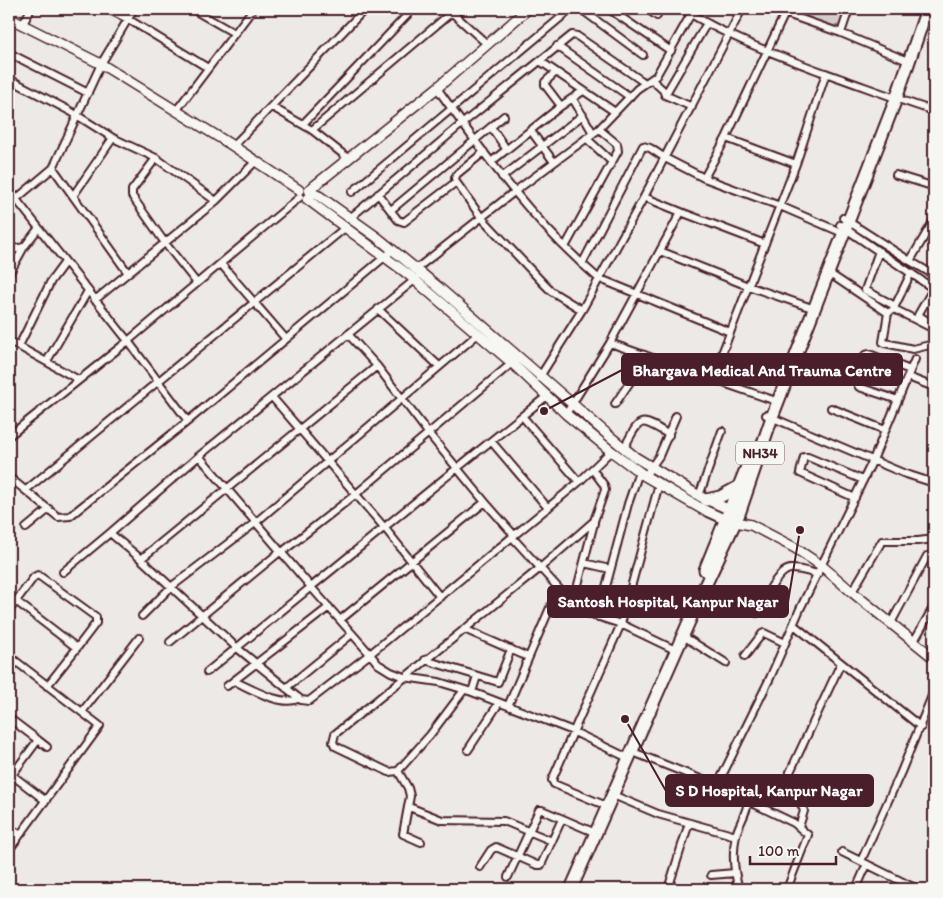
<svg xmlns="http://www.w3.org/2000/svg" width="943" height="898" viewBox="0 0 943 898" font-family="Itim,sans-serif">
<style>
.green{fill:#d4cbca;stroke:#8f757a}
.lines{fill:none;stroke-linecap:round;stroke-linejoin:round}
.street-casing{stroke:#4a1f2b;stroke-width:10}
.secondary-casing{stroke:#4a1f2b;stroke-width:12}
.highway-casing{stroke:#4a1f2b;stroke-width:15}
.street{stroke:#f6f6f2;stroke-width:6}
.secondary{stroke:#f6f6f2;stroke-width:9}
.highway{stroke:#f6f6f2;stroke-width:11}
.labels{text-anchor:middle;dominant-baseline:central;stroke-width:5;stroke-linejoin:round;paint-order:stroke}
.shield{fill:#f6f6f2;stroke:#7e6067;stroke-width:1}
.shield-label{font-size:14px;font-weight:bold;fill:#4a1f2b}
.leader{fill:none;stroke:#4a1f2b;stroke-width:2}
.callout-dot{fill:#4a1f2b;stroke:#f6f6f2;stroke-width:2}
.callout{fill:#4a1f2b;stroke:#4a1f2b;stroke-width:2}
.callout-label{font-size:16px;text-anchor:middle;font-weight:bold;fill:#fff}
</style>
<rect width="100%" height="100%" fill="#ece9e6"/>
<filter id="ink" filterUnits="userSpaceOnUse"><feTurbulence type="fractalNoise" baseFrequency=".02" numOctaves="2"/><feDisplacementMap in="SourceGraphic" scale="10" xChannelSelector="R" yChannelSelector="G"/><feConvolveMatrix kernelMatrix="1 2 1 2 8 2 1 2 1" color-interpolation-filters="sRGB"/></filter>
<g filter="url(#ink)">
<path class="green" d="M791 9H845L840 24 833 27 794 14Z"/>
<g class="lines">
<defs>
<path id="street" d="M108 9 128 19 208 68
M192 9 234 33
M448 9 487 44
M581 9 643 55
M609 9 671 51
M647 9 657 16
M683 9C727 37 774 54 822 72 860 85 896 99 934 111
M784 13 841 33 903 59
M23 24 31 9
M841 33 849 9
M557 46 630 97
M9 53 88 93
M540 61 615 112
M556 72 545 82V85L561 106
M9 79 70 111 113 138 156 158 216 201
M652 80 663 90 665 95 692 107
M437 88C485 156 535 224 598 278L730 332
M665 95 707 23
M573 99 593 133
M272 107 312 130 348 158
M176 111 253 9
M303 124 413 9
M491 127 507 150
M312 130 452 12
M531 131 554 162
M586 138 612 162
M726 138 796 164
M233 146 365 9
M156 158 132 190V196L165 243 196 282
M491 162 561 106 583 91
M53 168 128 273
M896 175 932 186 934 179
M502 177 583 115
M704 178 726 138 787 9
M456 182 455 178 457 174 484 152
M352 192 571 9
M378 194 398 220 404 222 456 182 481 217 544 284 551 291 582 310
M73 196 113 138
M16 199 128 341 188 421
M9 200 16 199 53 168 101 64 134 9
M391 210 504 116
M681 212 765 244
M350 218 463 123 572 35 577 36 645 83
M843 218 910 261 934 220
M840 225 934 289
M565 247 618 151 617 144 599 129
M9 250 24 247
M660 251 748 286 809 307
M879 251 865 290 895 306 911 273
M910 261 934 275
M221 264 285 338
M582 264 643 146 650 148 665 158 704 178 780 206 838 231
M416 269 514 192 599 129 637 89 656 76 691 14
M827 272 888 313
M9 274 24 247 38 229
M95 300 216 201 256 161
M378 309 439 366
M888 313 883 342 885 343 913 349 934 344
M888 313 894 309 934 329
M929 322 918 315 933 289
M348 334 377 366 429 434 485 502 340 620 311 587C389 523 468 459 547 396
M9 341 79 380
M610 343 681 212 644 197
M19 346 51 281 65 262
M47 361 88 291
M908 377 934 387
M539 378 582 310 644 197 742 9
M712 379 773 400
M272 397 384 527 440 597
M898 400 859 387C852 378 861 365 865 355L869 354 910 370
M615 404 630 382 645 355
M831 408 885 430
M566 414 610 343 712 379 796 164 826 73
M766 415 903 473 934 483
M522 416 579 482
M9 436 128 341 300 197
M491 441 548 508
M624 448C640 419 638 415 669 435
M199 456 110 533 141 559 236 647 301 700 309 701 370 654 378 664 391 672 404 677 439 682 472 692 568 729 624 756
M645 476 659 456 676 416
M9 477 58 517 70 516 188 421 393 250
M26 490 346 227
M699 496 722 431
M855 498 800 473 804 457H808L863 480
M485 502 514 535
M26 528 49 509
M512 537 573 604 587 613 621 624 671 648
M282 552 356 494 512 363
M141 559 377 366
M584 563 610 569
M63 572 110 533
M852 592 882 541H918L934 539
M16 601 34 577 38 575 96 617V623L77 648
M573 604 594 523
M9 611 16 601 77 648 47 686
M757 613C763 601 777 571 790 569 799 568 809 572 818 574
M142 616 171 587 255 523 478 334
M598 617 628 504 639 472
M340 620 370 654 579 482 611 451
M891 623 927 556
M794 625 921 727
M464 629 528 657
M683 636 726 663
M914 641 934 606
M170 642 281 551
M9 656 100 726 9 850
M745 656 762 634 764 633 785 643
M425 660 498 682 511 649
M207 672 311 587 199 456 417 278
M234 681C250 688 283 708 299 698
M227 686 329 607
M286 688 352 634
M464 690 430 735 398 771 389 772 335 746 333 742 335 734 539 569 594 521 605 490 604 485 592 469
M472 692 477 676
M508 706 558 589
M82 712 139 638
M9 718 38 740 12 775 46 801
M38 740 47 747
M468 750 499 703
M633 752 748 798C749 810 739 823 736 835 732 853 734 872 739 889
M398 771 408 788 410 796 403 834 421 842
M717 786 770 678 800 609 873 460 915 359
M613 795 658 814 736 836
M748 801 794 823 808 835 787 889
M602 804 554 784 552 780 621 624 659 484
M409 807 442 820 504 821 552 841
M9 827 20 835
M799 827 804 811C799 796 786 789 790 772L841 663
M842 852 917 889
M861 861 901 772 934 691
M480 867 491 850 496 847 537 865H541L562 819
M711 875 735 873
M508 877 539 810H542L591 831
M668 889 689 823
M856 889 867 864"/>
<path id="secondary" d="M9 18 101 64 233 146 299 190
M309 190 437 88 528 9
M310 192 319 196 378 238 437 286 607 434 635 457 701 497 735 512
M307 199 409 275 512 363 566 414 611 451 645 476 702 509 726 520 751 525 795 548 822 566 852 592 934 658"/>
<path id="highway" d="M706 500 720 497 740 486
M705 570 750 459
M571 889 703 590 739 514 772 417 896 99 927 9"/>
</defs>
<use href="#street" class="street-casing"/>
<use href="#secondary" class="secondary-casing"/>
<use href="#highway" class="highway-casing"/>
<use href="#street" class="street"/>
<use href="#secondary" class="secondary"/>
<use href="#highway" class="highway"/>
</g>
</g>
<g class="labels">
<rect class="shield" x="736" y="441.5" width="48" height="23" rx="4"/>
<g class="shield-label">
<text x="760" y="453">NH34</text>
</g>
</g>
<path class="leader" d="M544 411L622 370M800 530L788 602M625 719L666 791"/>
<g class="callout-dot">
<circle cx="544" cy="411" r="5"/>
<circle cx="800" cy="530" r="5"/>
<circle cx="625" cy="719" r="5"/>
</g>
<g class="callout">
<rect x="622" y="354" width="280" height="31" rx="5"/>
<rect x="548" y="586" width="240" height="31" rx="5"/>
<rect x="666" y="775" width="207" height="31" rx="5"/>
</g>
<g class="callout-label">
<text x="762" y="376">Bhargava Medical And Trauma Centre</text>
<text x="668" y="607">Santosh Hospital, Kanpur Nagar</text>
<text x="769" y="796">S D Hospital, Kanpur Nagar</text>
</g>
<rect width="943" height="898" fill="none" stroke="#f6f6f2" stroke-width="30"/>
<rect x="15" y="15" width="913" height="868" fill="none" stroke="#4a1f2b" stroke-width="2" filter="url(#ink)"/>
<path d="M750 856v8h86v-8" fill="none" stroke="#4a1f2b" stroke-width="2.5"/>
<text x="758" y="856" font-size="15" fill="#4a1f2b" stroke="#f6f6f2" stroke-width="4" paint-order="stroke">100 m</text>
</svg>
